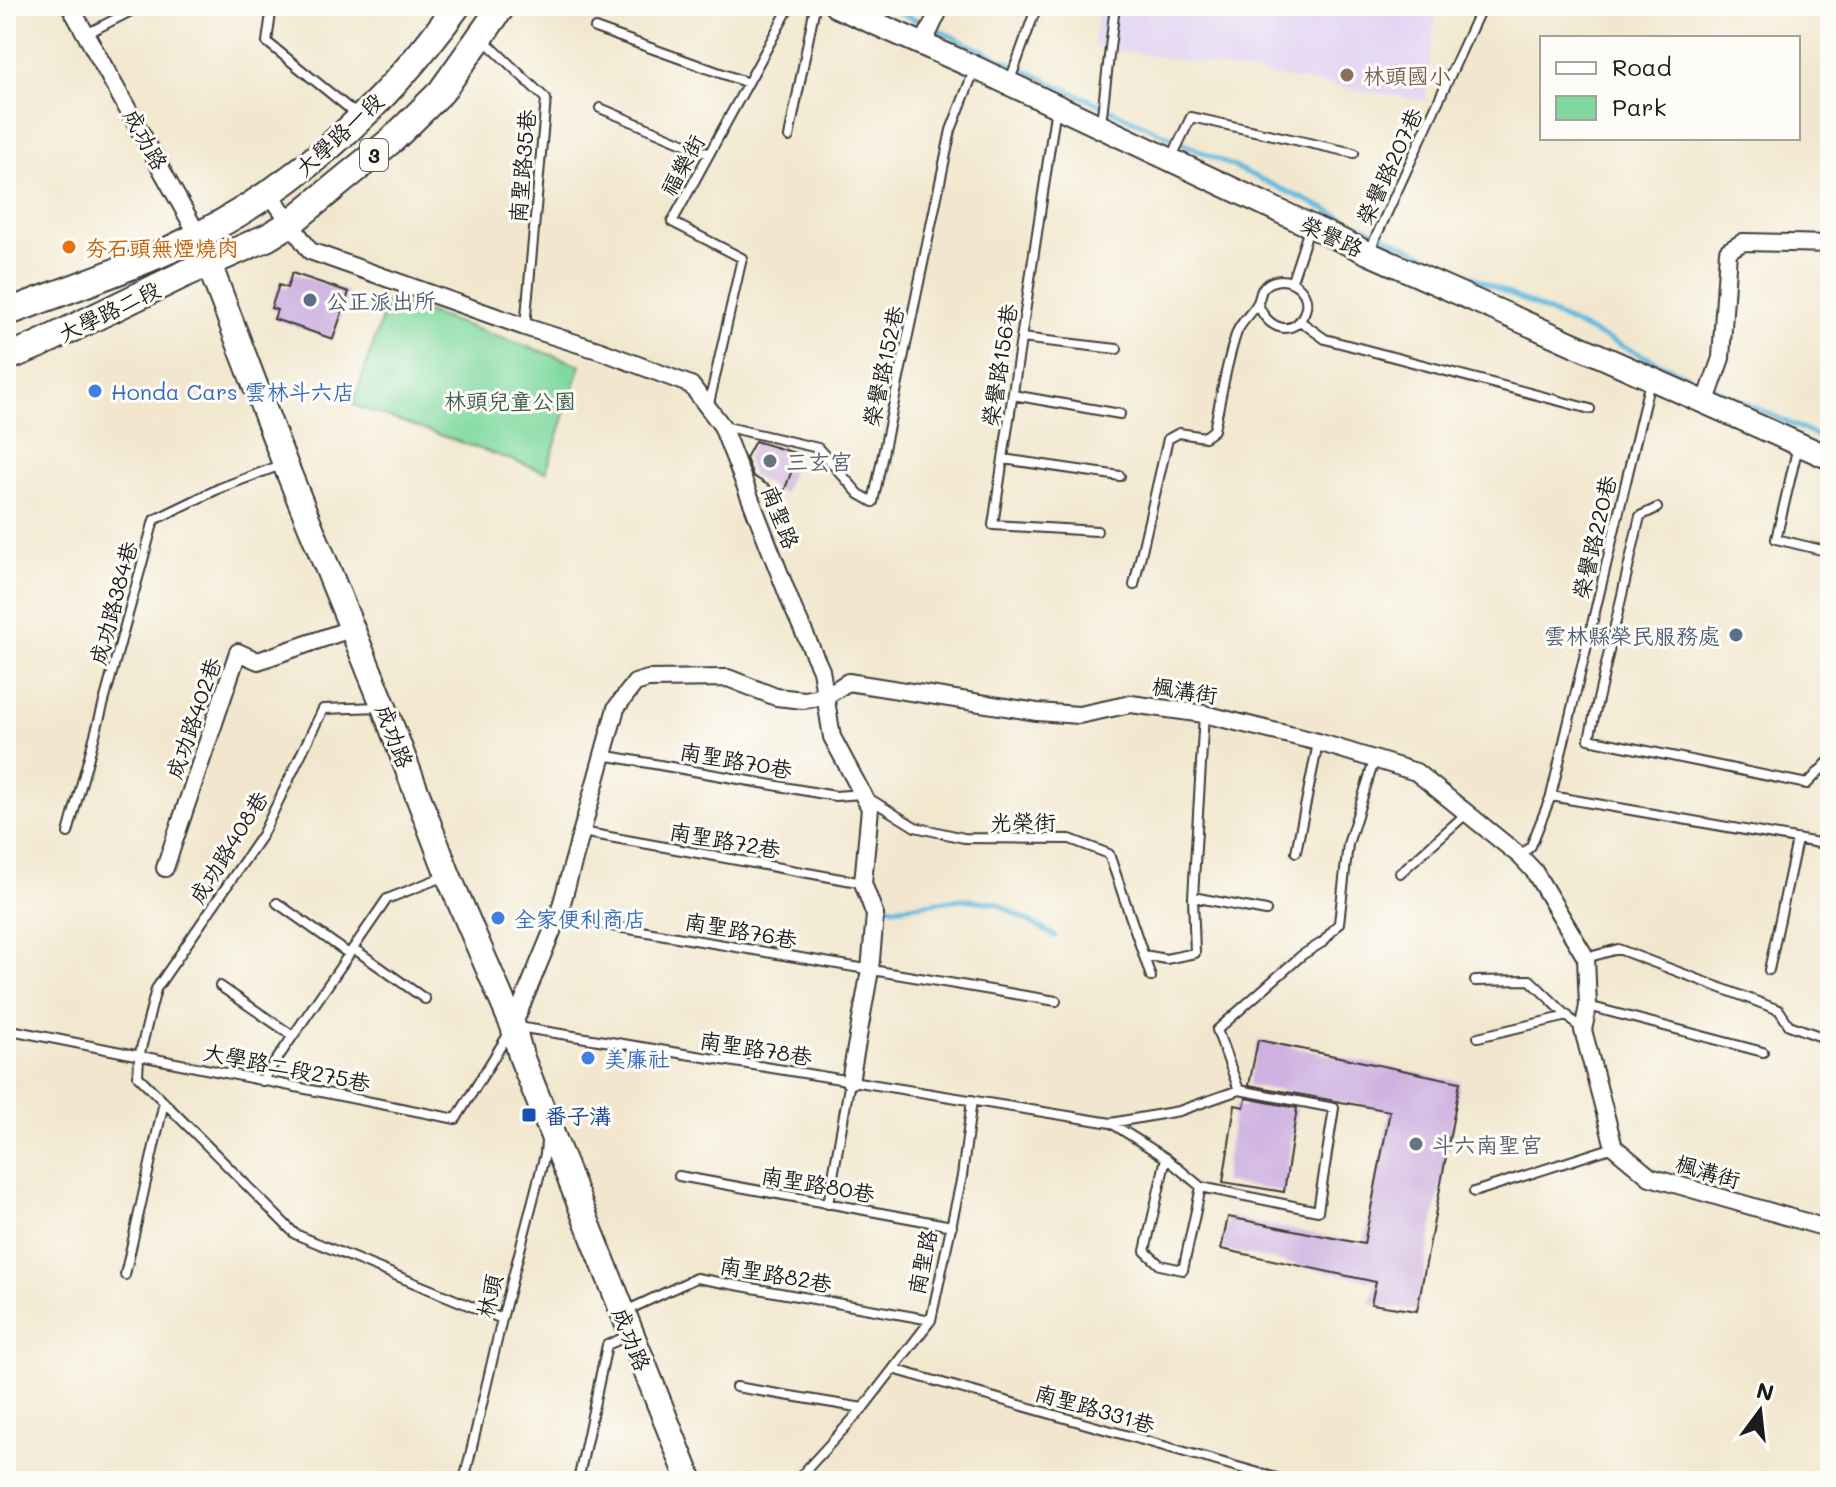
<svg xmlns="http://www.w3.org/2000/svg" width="1836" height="1487" viewBox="0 0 1836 1487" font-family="Mali,'LXGW WenKai TC',sans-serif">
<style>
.built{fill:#e2d4f3}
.green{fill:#7fd99f;stroke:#4e7a5e;stroke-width:2}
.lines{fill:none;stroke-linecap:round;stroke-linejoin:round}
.stream{stroke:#62badf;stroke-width:5}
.building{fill:#ceb1e0}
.service-casing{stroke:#3c3a37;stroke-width:12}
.minor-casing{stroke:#3c3a37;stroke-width:20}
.tertiary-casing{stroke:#3c3a37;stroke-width:26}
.secondary-casing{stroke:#3c3a37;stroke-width:28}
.primary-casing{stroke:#3c3a37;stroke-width:30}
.service{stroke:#fff;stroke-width:8}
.minor{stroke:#fff;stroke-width:16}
.tertiary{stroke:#fff;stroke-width:22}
.secondary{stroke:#fff;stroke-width:24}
.primary{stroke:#fff;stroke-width:26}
.education-dot{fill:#8d6e63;stroke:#fdfcf7;stroke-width:3}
.food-dot{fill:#e8710a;stroke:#fdfcf7;stroke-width:3}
.service-dot{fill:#5c6f8a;stroke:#fdfcf7;stroke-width:3}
.shop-dot{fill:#3f7fe0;stroke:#fdfcf7;stroke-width:3}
.worship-dot{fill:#6b7280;stroke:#fdfcf7;stroke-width:3}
.transit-dot{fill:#1a4fb4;stroke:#fdfcf7;stroke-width:3}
.labels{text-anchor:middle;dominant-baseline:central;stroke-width:6;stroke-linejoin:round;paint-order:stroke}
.shield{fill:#fdfcf7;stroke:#605f5e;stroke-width:2}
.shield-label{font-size:20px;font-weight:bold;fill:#1c1c1c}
.education-label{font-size:22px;fill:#785e54;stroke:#fdfcf7;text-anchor:start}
.street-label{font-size:22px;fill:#1c1c1c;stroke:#fdfcf7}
.food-label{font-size:22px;fill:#c56008;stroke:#fdfcf7;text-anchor:start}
.service-label{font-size:22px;fill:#4e5e75;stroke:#fdfcf7;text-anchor:start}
.shop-label{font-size:22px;fill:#366cbe;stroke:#fdfcf7;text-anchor:start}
.park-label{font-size:22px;fill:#3f5e4a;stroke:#fdfcf7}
.worship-label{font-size:22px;fill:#5b616d;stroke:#fdfcf7;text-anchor:start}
.transit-label{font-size:22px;fill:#164399;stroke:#fdfcf7;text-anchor:start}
</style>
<rect width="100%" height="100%" fill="#fdfcf7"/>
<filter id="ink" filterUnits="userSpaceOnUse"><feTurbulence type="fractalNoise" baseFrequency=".0125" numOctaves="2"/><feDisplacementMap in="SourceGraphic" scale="16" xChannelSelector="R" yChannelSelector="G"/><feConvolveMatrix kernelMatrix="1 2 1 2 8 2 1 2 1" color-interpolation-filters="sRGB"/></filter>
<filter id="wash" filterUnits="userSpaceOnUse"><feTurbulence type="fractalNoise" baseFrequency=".006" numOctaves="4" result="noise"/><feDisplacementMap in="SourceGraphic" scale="32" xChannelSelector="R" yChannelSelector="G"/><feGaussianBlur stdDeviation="1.8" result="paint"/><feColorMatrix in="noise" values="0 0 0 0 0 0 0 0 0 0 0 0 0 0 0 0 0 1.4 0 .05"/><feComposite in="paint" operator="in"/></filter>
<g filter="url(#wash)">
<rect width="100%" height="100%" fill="#f2e7ce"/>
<path class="built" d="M1099 6H1437L1425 101 1093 46Z"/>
<path class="green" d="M388 299 581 365 546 472 353 405Z"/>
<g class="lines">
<path class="stream" d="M886 6 1830 442
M878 900 893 908 961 899 996 903 1055 936"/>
</g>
<g id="blocks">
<path class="building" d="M292 273 349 292 333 339 274 319 277 310 271 308 279 285 287 288Z
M755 441 798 454 783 494 753 476 746 458Z
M1258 1040 1460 1082 1417 1311 1371 1304 1376 1282 1221 1249 1228 1217 1364 1244 1390 1111 1249 1085Z
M1246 1098 1297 1108 1284 1192 1223 1182 1235 1105 1244 1107Z"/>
</g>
</g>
<g filter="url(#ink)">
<use href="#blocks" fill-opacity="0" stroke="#3c3a37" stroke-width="2"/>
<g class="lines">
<defs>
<path id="service" d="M272 6 267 42 356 114
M595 28 748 83
M86 34 141 6
M484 40 546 99 525 327
M1009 83 1037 6
M1056 107 993 525 1097 531
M600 108 709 154
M1101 123 1115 6
M789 137 815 6
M1171 159 1191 117 1354 153
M1369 252 1482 6
M1292 281 1309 229
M1300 321 1325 339 1590 409
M1021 338 1117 349
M1013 395 1120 414
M708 408 742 258 672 222 790 6
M723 426 818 448 859 494 873 502 951 130 974 71
M1798 446 1776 539 1830 552
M1003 459 1120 476
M1657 508 1640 516 1589 739 1807 784 1830 760
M1134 585 1168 439 1179 433 1205 437 1214 430C1221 398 1226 363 1237 332 1241 321 1253 313 1258 302 1260 298 1260 294 1262 290 1277 268 1314 286 1305 311 1294 340 1265 328 1258 303
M380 707 323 709 262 835 156 989 139 1057 138 1076 295 1234 502 1319
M603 755 835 796 862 794 915 827 964 838 1070 839 1109 854 1151 977
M1551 796 1830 845
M582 832 863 883
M68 833 154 520 220 488 281 465
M1296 852 1318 743
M1520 856 1531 846 1551 796 1650 381
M1400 873 1466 814
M1193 897 1266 911
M277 903 349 954
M558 917 1056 1001
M353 948 425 999
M1144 955 1166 959 1195 953 1193 897 1204 714
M1586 958 1618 949 1779 1010 1789 1025 1830 1040
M1769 970 1797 840
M1475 981 1530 980 1582 1030
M220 986 293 1036
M1588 1006 1763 1052
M518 1027 1111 1123 1179 1111 1239 1090 1334 1108 1318 1211 1201 1187 1166 1158 1111 1123
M6 1029 456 1119 509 1033
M1478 1037 1568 1016
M262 1081 387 899 445 876
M1239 1090 1217 1030 1302 955 1323 942 1339 923 1348 844 1375 758
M1166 1158 1145 1251 1160 1265 1183 1270 1201 1187
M679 1176 952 1226
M1474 1192 1614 1147
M828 1204 850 1081
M125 1275 164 1102
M626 1311 696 1278 931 1320
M893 1369 1287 1481
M736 1387 863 1408
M464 1481 502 1319 545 1154 546 1141
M578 1481 607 1345 630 1335
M796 1481 863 1408 931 1320 962 1176 972 1100"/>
<path id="minor" d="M70 6 198 235
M922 46 941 6
M270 194 310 251 525 327 601 351 691 385 722 426 793 608 821 670 832 737 870 808 863 883 875 915 870 970 850 1081
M1705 404 1721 358 1728 251 1743 242 1830 244
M165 868 238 652 258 661 353 628
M513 1026 558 917 616 708 635 683 648 679 728 678 776 697 804 700 826 696 848 682 1037 712 1079 715 1131 704 1204 714 1318 742 1416 772 1520 856 1534 871 1586 958 1588 1006 1583 1030 1614 1147 1650 1177 1830 1229"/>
<path id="tertiary" d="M836 6 976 68 1368 253 1830 458"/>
<path id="secondary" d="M198 235 285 464 384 707 448 875 513 1026 521 1056 690 1481"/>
<path id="primary" d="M6 313C61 292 118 273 171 249 287 196 383 109 457 6
M6 358 40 344 182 275 268 237 289 224 393 139 441 92 502 6"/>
</defs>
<use href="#service" class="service-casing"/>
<use href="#minor" class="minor-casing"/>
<use href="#tertiary" class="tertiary-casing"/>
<use href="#secondary" class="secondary-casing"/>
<use href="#primary" class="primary-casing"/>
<use href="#service" class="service"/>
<use href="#minor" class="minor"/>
<use href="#tertiary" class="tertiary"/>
<use href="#secondary" class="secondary"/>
<use href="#primary" class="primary"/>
</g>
</g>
<circle class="education-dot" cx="1347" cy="75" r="8"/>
<circle class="food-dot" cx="69" cy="247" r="8"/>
<g class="service-dot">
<circle cx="310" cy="300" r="8"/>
<circle cx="1736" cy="635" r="8"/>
</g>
<g class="shop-dot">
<circle cx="95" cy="391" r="8"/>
<circle cx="498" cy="918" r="8"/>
<circle cx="588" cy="1058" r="8"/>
</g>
<g class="worship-dot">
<circle cx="770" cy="461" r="8"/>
<circle cx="1416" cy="1144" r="8"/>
</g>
<rect class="transit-dot" x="521" y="1107" width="16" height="16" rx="4"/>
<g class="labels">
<rect class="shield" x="360" y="139" width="28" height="32" rx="6"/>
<g class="shield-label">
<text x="374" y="155">3</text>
</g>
<g class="education-label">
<text x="1363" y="75">林頭國小</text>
</g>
<g class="street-label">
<text transform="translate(339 134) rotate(-43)">大學路一段</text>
<text transform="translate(146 139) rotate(61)">成功路</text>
<text transform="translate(682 165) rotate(-61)">福樂街</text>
<text transform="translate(522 166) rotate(-85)">南聖路35巷</text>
<text transform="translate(1389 166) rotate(-65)">榮譽路207巷</text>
<text transform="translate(1332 236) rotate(25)">榮譽路</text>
<text transform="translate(109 311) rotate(-26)">大學路二段</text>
<text transform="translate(999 365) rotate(-81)">榮譽路156巷</text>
<text transform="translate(883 366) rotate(-78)">榮譽路152巷</text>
<text transform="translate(781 517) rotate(69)">南聖路</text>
<text transform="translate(1594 537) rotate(-77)">榮譽路220巷</text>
<text transform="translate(113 603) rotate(-75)">成功路384巷</text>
<text transform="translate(1185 690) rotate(9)">楓溝街</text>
<text transform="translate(193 718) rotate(-71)">成功路402巷</text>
<text transform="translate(395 736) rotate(69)">成功路</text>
<text transform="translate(736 760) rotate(10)">南聖路70巷</text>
<text x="1023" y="821">光榮街</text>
<text transform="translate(725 840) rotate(10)">南聖路72巷</text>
<text transform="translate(228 847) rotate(-58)">成功路408巷</text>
<text transform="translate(741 930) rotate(10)">南聖路76巷</text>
<text transform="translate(756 1048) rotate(9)">南聖路78巷</text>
<text transform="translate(287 1067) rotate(11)">大學路二段275巷</text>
<text transform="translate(1708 1171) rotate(16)">楓溝街</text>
<text transform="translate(818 1184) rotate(10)">南聖路80巷</text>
<text transform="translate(922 1262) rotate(-78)">南聖路</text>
<text transform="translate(776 1274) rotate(10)">南聖路82巷</text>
<text transform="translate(489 1296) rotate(-76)">林頭</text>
<text transform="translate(632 1339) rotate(68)">成功路</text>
<text transform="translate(1095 1408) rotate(16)">南聖路331巷</text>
</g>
<g class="food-label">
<text x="85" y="247">夯石頭無煙燒肉</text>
</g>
<g class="service-label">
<text x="326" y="300">公正派出所</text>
<text x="1720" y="635" text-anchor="end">雲林縣榮民服務處</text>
</g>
<g class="shop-label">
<text x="111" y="391">Honda Cars 雲林斗六店</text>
<text x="514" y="918">全家便利商店</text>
<text x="604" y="1058">美廉社</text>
</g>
<g class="park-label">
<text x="510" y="400">林頭兒童公園</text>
</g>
<g class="worship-label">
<text x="786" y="461">三玄宮</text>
<text x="1432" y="1144">斗六南聖宮</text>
</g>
<g class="transit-label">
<text x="545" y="1115">番子溝</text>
</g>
</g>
<rect width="1836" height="1487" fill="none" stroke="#fdfcf7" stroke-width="32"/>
<rect x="1540" y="36" width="260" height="104" fill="#fdfcf7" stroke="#a3a29f" stroke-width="2"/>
<rect x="1556" y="62" width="40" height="12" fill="#ffffff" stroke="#a3a29f" stroke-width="2"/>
<text x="1612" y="76" font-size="24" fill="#1c1c1c">Road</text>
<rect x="1556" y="96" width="40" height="24" fill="#7fd99f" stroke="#a3a29f" stroke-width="2"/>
<text x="1612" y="116" font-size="24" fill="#1c1c1c">Park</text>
<g transform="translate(1760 1411) rotate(15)" stroke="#fdfcf7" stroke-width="6" paint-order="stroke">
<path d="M0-6L14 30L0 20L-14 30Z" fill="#1c1c1c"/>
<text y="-12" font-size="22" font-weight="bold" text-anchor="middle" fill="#1c1c1c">N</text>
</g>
</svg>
